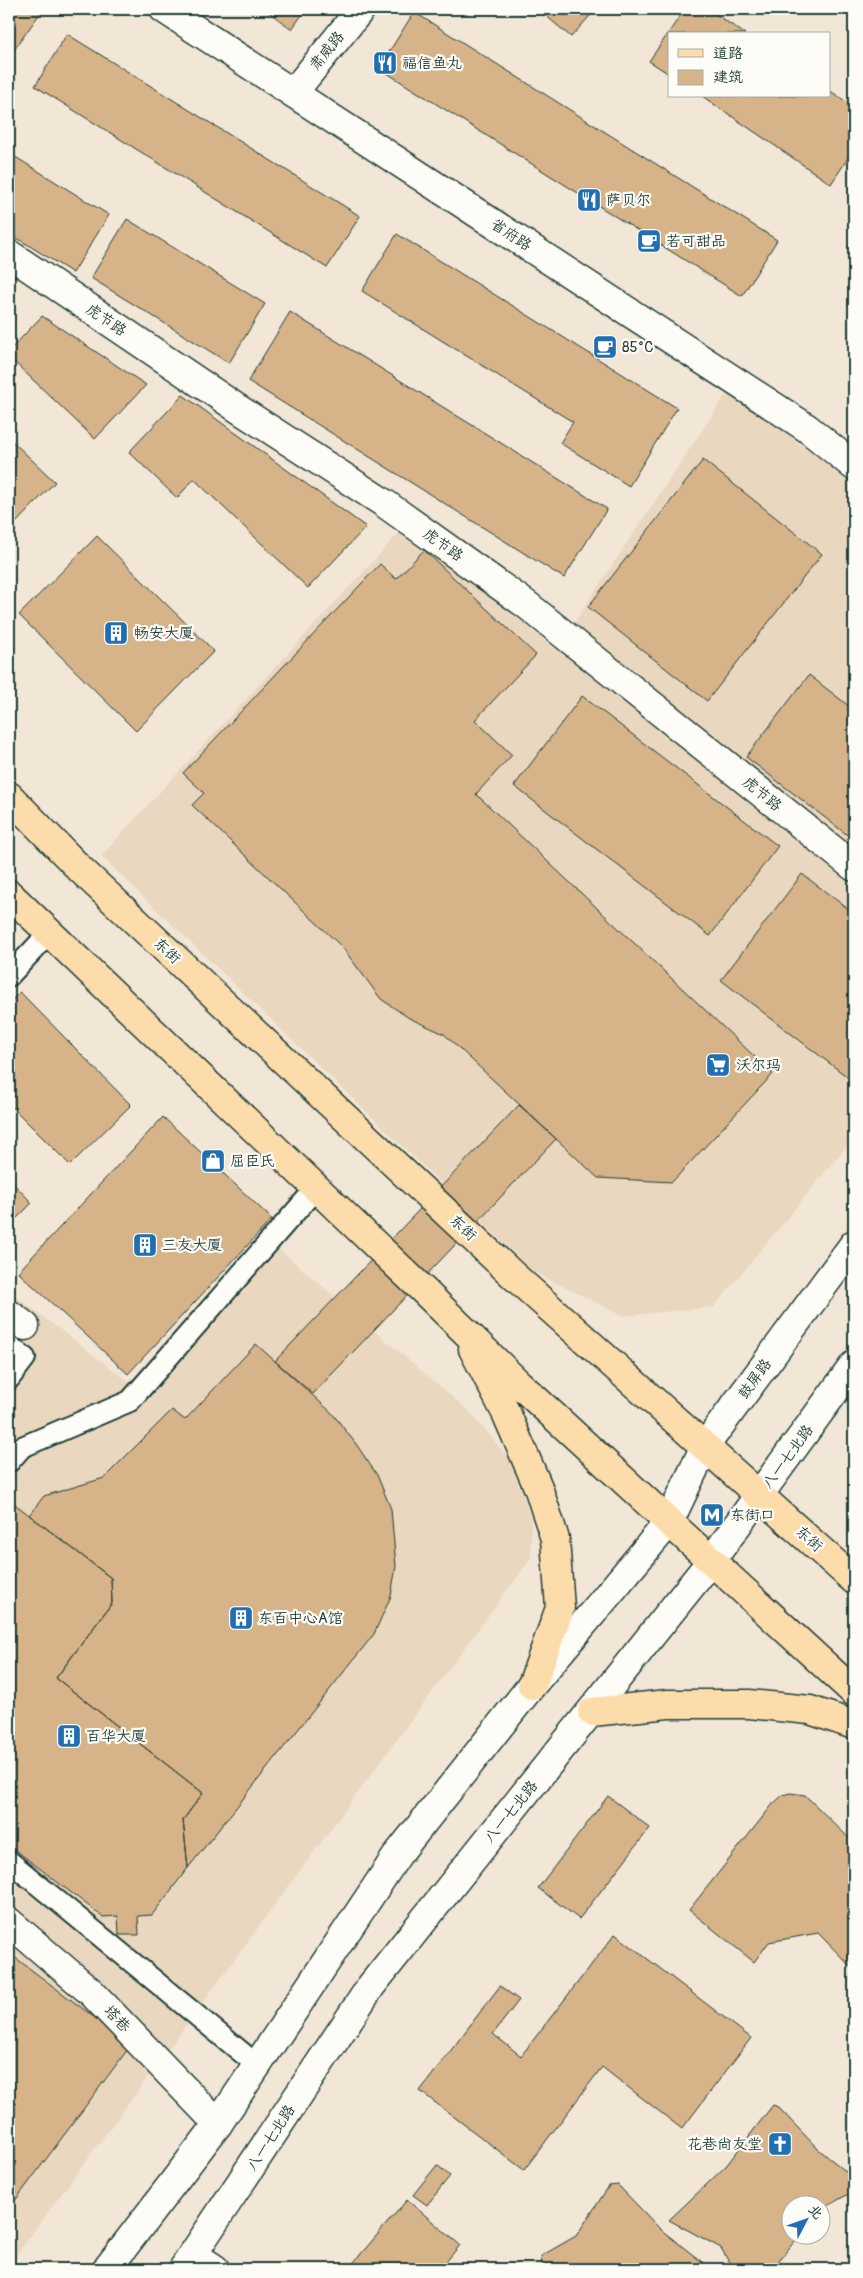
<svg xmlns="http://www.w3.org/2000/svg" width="863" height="2278" viewBox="0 0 863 2278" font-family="Pangolin,'LXGW WenKai TC',sans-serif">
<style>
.built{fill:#ead7bf}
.building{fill:#d7b389;stroke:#1f3d34}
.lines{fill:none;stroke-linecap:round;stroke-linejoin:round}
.lane-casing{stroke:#1f3d34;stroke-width:24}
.street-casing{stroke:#1f3d34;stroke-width:31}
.secondary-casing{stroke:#1f3d34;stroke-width:31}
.primary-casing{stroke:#1f3d34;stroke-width:31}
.lane{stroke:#fdfcf7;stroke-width:20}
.street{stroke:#fdfcf7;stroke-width:28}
.secondary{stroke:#fdfcf7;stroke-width:28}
.primary{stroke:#fddcac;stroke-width:28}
.labels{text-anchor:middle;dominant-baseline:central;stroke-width:4.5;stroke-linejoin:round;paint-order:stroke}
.street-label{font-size:15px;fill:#1f3d34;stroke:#fdfcf7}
.poi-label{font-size:15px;fill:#1f3d34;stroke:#fdfcf7;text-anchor:start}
</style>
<rect width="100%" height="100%" fill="#f2e6d6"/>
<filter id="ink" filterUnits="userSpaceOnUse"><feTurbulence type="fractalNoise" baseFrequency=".02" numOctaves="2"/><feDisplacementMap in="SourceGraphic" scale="10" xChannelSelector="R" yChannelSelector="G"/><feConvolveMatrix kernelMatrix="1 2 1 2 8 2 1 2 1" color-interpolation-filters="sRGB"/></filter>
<g filter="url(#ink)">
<path class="built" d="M729 390 854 485V1137L714 1307 623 1316 532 1271 101 856 401 531 429 542 554 649 571 627Z
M263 1236 469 1411 509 1458 531 1517V1558L9 2265V1291L129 1382Z"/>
<path class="building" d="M9 9H43L9 57Z
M264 9H306L292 29Z
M538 9H596L571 37Z
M685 9H708L745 34H669V74L649 61Z
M414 12 777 240 742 296 379 68Z
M67 34 360 216 327 268 35 86Z
M829 90 854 107V149L831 184 702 96H829Z
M9 153 109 215 73 273 9 233Z
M127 219 265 304 229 363 91 278Z
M397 234 677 408 629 486 560 443 573 422 362 291Z
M290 312 607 509 564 578 248 381Z
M42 316 146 385 95 439 9 357V351Z
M183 395 366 527 308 588 194 479 177 498 129 452Z
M9 438 55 482 13 526 9 522Z
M703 460 822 554 707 701 588 607Z
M97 536 214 651 136 731 19 615Z
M424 550 536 655 475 720 512 755 476 794 773 1074 672 1182 598 1178 444 1034 409 1018 381 999 342 947 192 805 204 793 183 773 380 564 396 579Z
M809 675 854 710V840L746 757Z
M582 696 778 846 710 936 514 786Z
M802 874 851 911 854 906V1082L721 980Z
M20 992 131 1105 70 1165 9 1104V1003Z
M519 1105 556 1139 313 1394 275 1361Z
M163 1117 272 1219 128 1374 18 1272Z
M9 1179 32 1203 9 1226Z
M256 1344 332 1413 356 1444 377 1475 391 1509 396 1566 391 1596 374 1634 188 1868 183 1820 203 1793 56 1678 112 1603 111 1578 29 1515 44 1496 104 1478 172 1410 185 1420Z
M9 1501H11L111 1578 112 1603 56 1678 203 1793 183 1820 188 1868 152 1915 138 1916 139 1935H119L118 1916 103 1917 9 1845Z
M790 1793 805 1795 854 1843V1970L818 1933 769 1942 754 1962 689 1910 773 1804 783 1795Z
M608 1796 650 1828 579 1919 538 1888Z
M615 1934 751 2038 682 2129 602 2067 524 2170 420 2091 500 1986 519 2000 493 2034 521 2056Z
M9 1953 131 2045 9 2209Z
M773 2105 778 2107 817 2148 854 2178V2191L820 2210V2206H790V2236H799L772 2269H733L721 2248 669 2220 726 2166Z
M437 2165 450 2176 427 2205 413 2195Z
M618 2185 660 2229 711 2269H548L542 2264 541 2256 576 2236 609 2186Z
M407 2200 460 2245 440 2269H348Z"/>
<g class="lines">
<defs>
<path id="lane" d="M9 976 49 933
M9 1346 25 1358 9 1379
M9 1462 22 1447 130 1401 317 1187
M9 1861 257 2065"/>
<path id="street" d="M293 93 361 9
M9 254 237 408 384 503 527 605 854 867
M9 1314 25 1326
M9 1922 91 1992 218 2124
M194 2255 215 2269"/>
<path id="secondary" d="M164 9 807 428 854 466
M107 2269 218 2124 398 1854 532 1685 669 1522 705 1446 854 1244
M183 2269 371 1986 711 1561 854 1365"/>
<path id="primary" d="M9 796 79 868 514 1276 854 1580
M9 894 425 1292 519 1384 854 1692
M473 1349 507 1415 538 1487 555 1539 560 1608 532 1685
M592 1712 668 1704H749L810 1710 854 1725"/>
</defs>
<use href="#lane" class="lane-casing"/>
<use href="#street" class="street-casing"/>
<use href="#secondary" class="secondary-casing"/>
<use href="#primary" class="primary-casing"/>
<use href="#lane" class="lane"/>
<use href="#street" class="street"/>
<use href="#secondary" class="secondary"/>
<use href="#primary" class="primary"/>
</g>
</g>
<defs>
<symbol id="restaurant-square" viewBox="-11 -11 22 22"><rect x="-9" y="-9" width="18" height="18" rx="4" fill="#1f6fb2" stroke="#fdfcf7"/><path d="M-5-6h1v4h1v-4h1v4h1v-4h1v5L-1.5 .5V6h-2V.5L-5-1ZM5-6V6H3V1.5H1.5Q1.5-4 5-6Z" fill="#fff"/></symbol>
<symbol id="cafe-square" viewBox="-11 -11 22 22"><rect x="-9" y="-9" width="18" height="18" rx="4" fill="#1f6fb2" stroke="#fdfcf7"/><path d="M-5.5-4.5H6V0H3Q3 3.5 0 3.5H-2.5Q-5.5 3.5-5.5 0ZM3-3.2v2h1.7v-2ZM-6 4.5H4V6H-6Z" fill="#fff"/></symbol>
<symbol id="building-square" viewBox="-11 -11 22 22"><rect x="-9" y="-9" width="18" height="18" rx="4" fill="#1f6fb2" stroke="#fdfcf7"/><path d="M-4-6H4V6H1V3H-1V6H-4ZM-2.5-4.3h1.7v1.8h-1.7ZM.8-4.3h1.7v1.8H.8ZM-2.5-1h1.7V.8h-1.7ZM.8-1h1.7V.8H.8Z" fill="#fff"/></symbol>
<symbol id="supermarket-square" viewBox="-11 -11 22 22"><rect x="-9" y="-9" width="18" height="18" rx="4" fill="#1f6fb2" stroke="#fdfcf7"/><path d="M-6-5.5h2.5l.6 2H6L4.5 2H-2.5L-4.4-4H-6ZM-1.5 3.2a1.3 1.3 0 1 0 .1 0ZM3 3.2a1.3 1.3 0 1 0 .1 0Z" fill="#fff"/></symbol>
<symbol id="shop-square" viewBox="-11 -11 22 22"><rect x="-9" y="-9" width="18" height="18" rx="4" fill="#1f6fb2" stroke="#fdfcf7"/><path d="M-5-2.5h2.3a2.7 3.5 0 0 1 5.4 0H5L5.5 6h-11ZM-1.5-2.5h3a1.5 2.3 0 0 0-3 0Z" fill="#fff"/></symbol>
<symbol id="metro-square" viewBox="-11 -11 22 22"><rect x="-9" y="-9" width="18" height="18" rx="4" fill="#1f6fb2" stroke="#fdfcf7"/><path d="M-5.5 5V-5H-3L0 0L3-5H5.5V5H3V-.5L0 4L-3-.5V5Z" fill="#fff"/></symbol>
<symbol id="church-square" viewBox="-11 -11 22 22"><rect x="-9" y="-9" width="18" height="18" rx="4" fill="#1f6fb2" stroke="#fdfcf7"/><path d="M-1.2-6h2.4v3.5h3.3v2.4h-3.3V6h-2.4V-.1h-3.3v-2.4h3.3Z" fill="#fff"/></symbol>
</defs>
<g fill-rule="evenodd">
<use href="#restaurant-square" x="371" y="49" width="28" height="28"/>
<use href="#restaurant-square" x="575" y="186" width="28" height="28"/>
<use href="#cafe-square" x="635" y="227" width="28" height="28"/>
<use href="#cafe-square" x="591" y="333" width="28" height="28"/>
<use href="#building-square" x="102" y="619" width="28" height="28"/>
<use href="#supermarket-square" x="704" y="1051" width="28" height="28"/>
<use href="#shop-square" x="199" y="1147" width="28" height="28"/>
<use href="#building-square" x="131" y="1231" width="28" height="28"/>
<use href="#metro-square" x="698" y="1501" width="28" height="28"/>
<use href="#building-square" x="227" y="1604" width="28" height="28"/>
<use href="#building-square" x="55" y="1722" width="28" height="28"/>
<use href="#church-square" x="766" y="2130" width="28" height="28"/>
</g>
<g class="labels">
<g class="street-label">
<text transform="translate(327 51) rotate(-51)">肃威路</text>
<text transform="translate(511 235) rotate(33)">省府路</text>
<text transform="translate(106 320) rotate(34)">虎节路</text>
<text transform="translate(443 545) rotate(35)">虎节路</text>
<text transform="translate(762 794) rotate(39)">虎节路</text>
<text transform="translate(167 951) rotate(43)">东街</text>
<text transform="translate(463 1228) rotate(43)">东街</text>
<text transform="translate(755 1379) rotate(-54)">鼓屏路</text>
<text transform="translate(788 1457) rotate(-54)">八一七北路</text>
<text transform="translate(809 1539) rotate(41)">东街</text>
<text transform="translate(511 1812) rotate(-51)">八一七北路</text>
<text transform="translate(117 2019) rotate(46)">塔巷</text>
<text transform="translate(271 2138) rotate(-57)">八一七北路</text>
</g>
<g class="poi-label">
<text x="402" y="63">福信鱼丸</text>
<text x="606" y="200">萨贝尔</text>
<text x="666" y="241">若可甜品</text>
<text x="622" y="347">85°C</text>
<text x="134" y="633">畅安大厦</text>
<text x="736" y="1065">沃尔玛</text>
<text x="230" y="1161">屈臣氏</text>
<text x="162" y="1245">三友大厦</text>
<text x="730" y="1515">东街口</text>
<text x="258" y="1618">东百中心A馆</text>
<text x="86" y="1736">百华大厦</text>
<text x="762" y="2144" text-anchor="end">花巷尚友堂</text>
</g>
</g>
<rect width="863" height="2278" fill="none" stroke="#fdfcf7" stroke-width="30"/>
<rect x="15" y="15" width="833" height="2248" fill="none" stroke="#1f3d34" stroke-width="2" filter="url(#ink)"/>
<rect x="668" y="32" width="162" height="65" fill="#fdfcf7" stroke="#a4b0a9"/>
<rect x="678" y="49" width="25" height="8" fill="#fddcac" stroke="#a4b0a9"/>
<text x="713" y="58" font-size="15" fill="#1f3d34">道路</text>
<rect x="678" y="70" width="25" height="15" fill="#d7b389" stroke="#a4b0a9"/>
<text x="713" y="82" font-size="15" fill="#1f3d34">建筑</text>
<g transform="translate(806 2220) rotate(49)"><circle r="24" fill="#fdfcf7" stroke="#a4b0a9"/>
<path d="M0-4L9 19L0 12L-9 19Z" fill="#1f6fb2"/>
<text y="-8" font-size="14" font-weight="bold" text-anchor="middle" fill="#1f3d34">北</text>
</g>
</svg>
